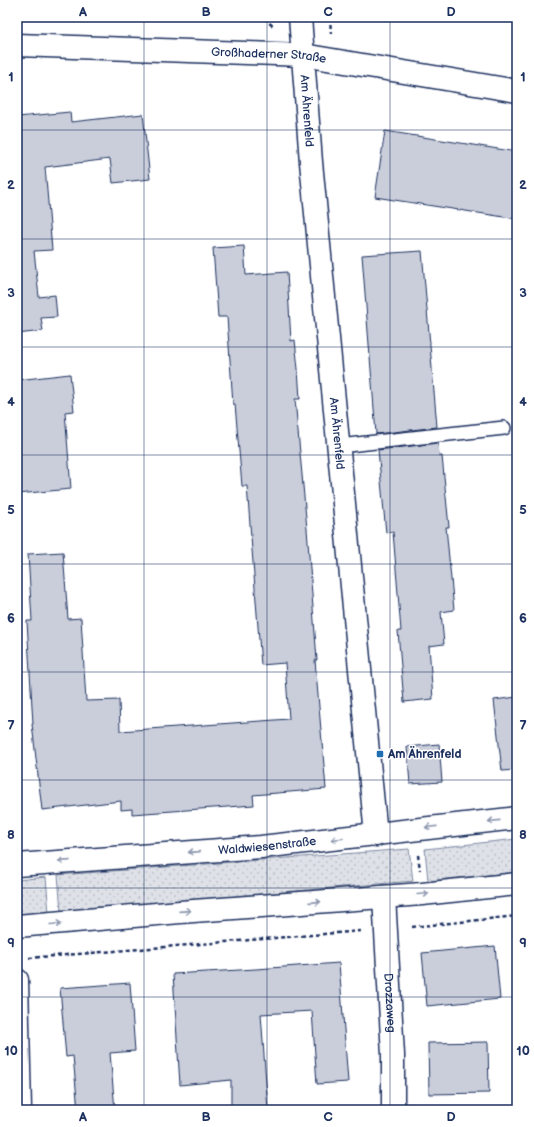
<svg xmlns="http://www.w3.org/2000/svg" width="534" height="1127" viewBox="0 0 534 1127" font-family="'Balsamiq Sans',sans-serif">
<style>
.grass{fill:url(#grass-dots);stroke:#7c88a2}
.building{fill:#caceda;stroke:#1b2f5e}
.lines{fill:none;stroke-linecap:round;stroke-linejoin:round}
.service-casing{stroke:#1b2f5e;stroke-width:16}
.minor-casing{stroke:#1b2f5e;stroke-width:25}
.secondary-casing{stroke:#1b2f5e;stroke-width:25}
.path{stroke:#1b2f5e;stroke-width:2.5;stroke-dasharray:4 3;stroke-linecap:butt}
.service{stroke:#fff;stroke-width:13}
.minor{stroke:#fff;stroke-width:22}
.secondary{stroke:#fff;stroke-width:22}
.oneway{stroke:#8d97ae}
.grid{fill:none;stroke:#1b2f5e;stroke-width:1;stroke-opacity:0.55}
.poi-dot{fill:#1f6fb2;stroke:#fff;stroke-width:1.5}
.labels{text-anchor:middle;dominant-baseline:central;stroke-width:3;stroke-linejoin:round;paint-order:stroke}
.street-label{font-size:12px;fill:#1b2f5e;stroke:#fff}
.poi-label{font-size:12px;font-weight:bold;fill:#1b2f5e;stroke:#fff;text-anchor:start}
.neatline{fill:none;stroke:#1b2f5e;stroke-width:1.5}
.grid-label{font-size:13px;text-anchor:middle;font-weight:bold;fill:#1b2f5e}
</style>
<defs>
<pattern id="grass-dots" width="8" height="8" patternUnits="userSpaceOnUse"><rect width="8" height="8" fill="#dee1e7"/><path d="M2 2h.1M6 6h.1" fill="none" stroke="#bec1c9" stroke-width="1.8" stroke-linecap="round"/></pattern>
</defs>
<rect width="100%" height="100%" fill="#fff"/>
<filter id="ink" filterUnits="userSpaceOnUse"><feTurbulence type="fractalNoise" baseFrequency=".025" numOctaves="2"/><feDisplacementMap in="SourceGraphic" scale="8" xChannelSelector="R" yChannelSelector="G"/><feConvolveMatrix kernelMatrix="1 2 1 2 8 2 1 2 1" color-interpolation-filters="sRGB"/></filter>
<g filter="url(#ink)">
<path class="grass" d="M517 839V872L428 881 425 849Z
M409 849 413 881 61 911 58 875Z
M46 877 49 913 17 915V880Z"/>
<path class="building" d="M70 112 71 122 143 114 150 179 113 183 110 159 45 167 52 250 34 251 39 297 55 295 57 317 41 318 43 331 17 334V117Z
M385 131 517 152V219L375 197Z
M244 246 246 275 287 272 291 341 295 340 298 369 300 399H295L307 529 317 660H315L326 789 253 795 254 805 132 814V809L121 810V801L42 810 32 724H33L27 621H32L28 554 63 552 68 619 81 618 86 701 119 700 120 731 289 719 285 663 261 665 247 486H242L235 404H233L227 317H218L213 248Z
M422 251 437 427 376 434 362 255Z
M70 374 74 411 65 412 71 489 17 494V380Z
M438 443 439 456H442L449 527H446L454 610 441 612 444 644 429 646 433 699 404 702 398 631H401L393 532 386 533 378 450Z
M517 697V770L502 771 494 700Z
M439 744 442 782 410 784 407 747Z
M495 946 500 999 427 1006 422 953Z
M339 963 348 1082 317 1084 312 1011 261 1014 268 1110H231V1080L180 1085 173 974 256 969Z
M130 983 135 1051 110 1053 115 1110H78L73 1056 66 1057 60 988Z
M488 1042 489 1093 429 1094 428 1043Z"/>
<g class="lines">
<defs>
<path id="service" d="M339 446 504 428"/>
<g id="minor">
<path id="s1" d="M300 17 311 162 376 835"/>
<path id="s2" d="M17 45 303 55 517 91"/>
<path id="s3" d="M384 897 393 1055V1110"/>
<path d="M17 980 20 1110"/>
</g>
<g id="secondary">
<path id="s4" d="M17 865 261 847 517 818"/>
<path d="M17 926 180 912 422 894 517 884"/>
</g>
</defs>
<use href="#service" class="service-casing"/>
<use href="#minor" class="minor-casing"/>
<use href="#secondary" class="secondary-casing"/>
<path class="path" d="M267 17V21L274 27
M330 17 331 34
M418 855 420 870
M412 927 517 916
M29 958 361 931"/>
<use href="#service" class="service"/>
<use href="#minor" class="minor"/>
<use href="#secondary" class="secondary"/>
</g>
<defs><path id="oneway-shaft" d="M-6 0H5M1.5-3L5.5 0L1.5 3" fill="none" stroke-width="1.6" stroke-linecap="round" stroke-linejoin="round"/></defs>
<g class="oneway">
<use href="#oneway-shaft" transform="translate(494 821) rotate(174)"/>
<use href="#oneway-shaft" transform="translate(431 827) rotate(174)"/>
<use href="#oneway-shaft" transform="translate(337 839) rotate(174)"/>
<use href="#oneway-shaft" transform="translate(194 852) rotate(176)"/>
<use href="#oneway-shaft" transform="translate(64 861) rotate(176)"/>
<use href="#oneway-shaft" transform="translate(423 894) rotate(-5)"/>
<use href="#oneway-shaft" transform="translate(315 902) rotate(-4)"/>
<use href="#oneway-shaft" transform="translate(185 911) rotate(-4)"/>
<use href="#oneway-shaft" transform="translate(56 924) rotate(-5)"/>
</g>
</g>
<path class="grid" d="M144 17V1110M267 17V1110M390 17V1110M17 130H517M17 239H517M17 347H517M17 455H517M17 564H517M17 672H517M17 780H517M17 888H517M17 997H517"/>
<rect class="poi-dot" x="376" y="750" width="8" height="8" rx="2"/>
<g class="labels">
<g class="street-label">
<text stroke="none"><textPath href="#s2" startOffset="252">Großhaderner Straße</textPath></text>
<text stroke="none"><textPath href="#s1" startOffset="94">Am Ährenfeld</textPath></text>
<text stroke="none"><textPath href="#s1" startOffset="418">Am Ährenfeld</textPath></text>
<text stroke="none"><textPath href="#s4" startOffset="251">Waldwiesenstraße</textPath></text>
<text stroke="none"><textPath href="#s3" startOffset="106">Drozzaweg</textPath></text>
</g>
<g class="poi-label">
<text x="388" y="754">Am Ährenfeld</text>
</g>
</g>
<rect width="534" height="1127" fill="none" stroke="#fff" stroke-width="44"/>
<rect x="22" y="22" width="490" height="1083" class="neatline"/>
<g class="grid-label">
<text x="83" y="16">A</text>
<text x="206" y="16">B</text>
<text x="328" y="16">C</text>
<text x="451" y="16">D</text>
<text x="11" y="81">1</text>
<text x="523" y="81">1</text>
<text x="11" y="189">2</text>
<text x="523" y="189">2</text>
<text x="11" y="297">3</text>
<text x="523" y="297">3</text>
<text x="11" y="406">4</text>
<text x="523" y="406">4</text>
<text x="11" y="514">5</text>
<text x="523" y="514">5</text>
<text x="11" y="622">6</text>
<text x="523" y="622">6</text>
<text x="11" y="730">7</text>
<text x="523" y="730">7</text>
<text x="11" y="839">8</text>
<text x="523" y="839">8</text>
<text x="11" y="947">9</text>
<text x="523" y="947">9</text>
<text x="11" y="1055">10</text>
<text x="523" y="1055">10</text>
<text x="83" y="1121">A</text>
<text x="206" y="1121">B</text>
<text x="328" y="1121">C</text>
<text x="451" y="1121">D</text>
</g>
</svg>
